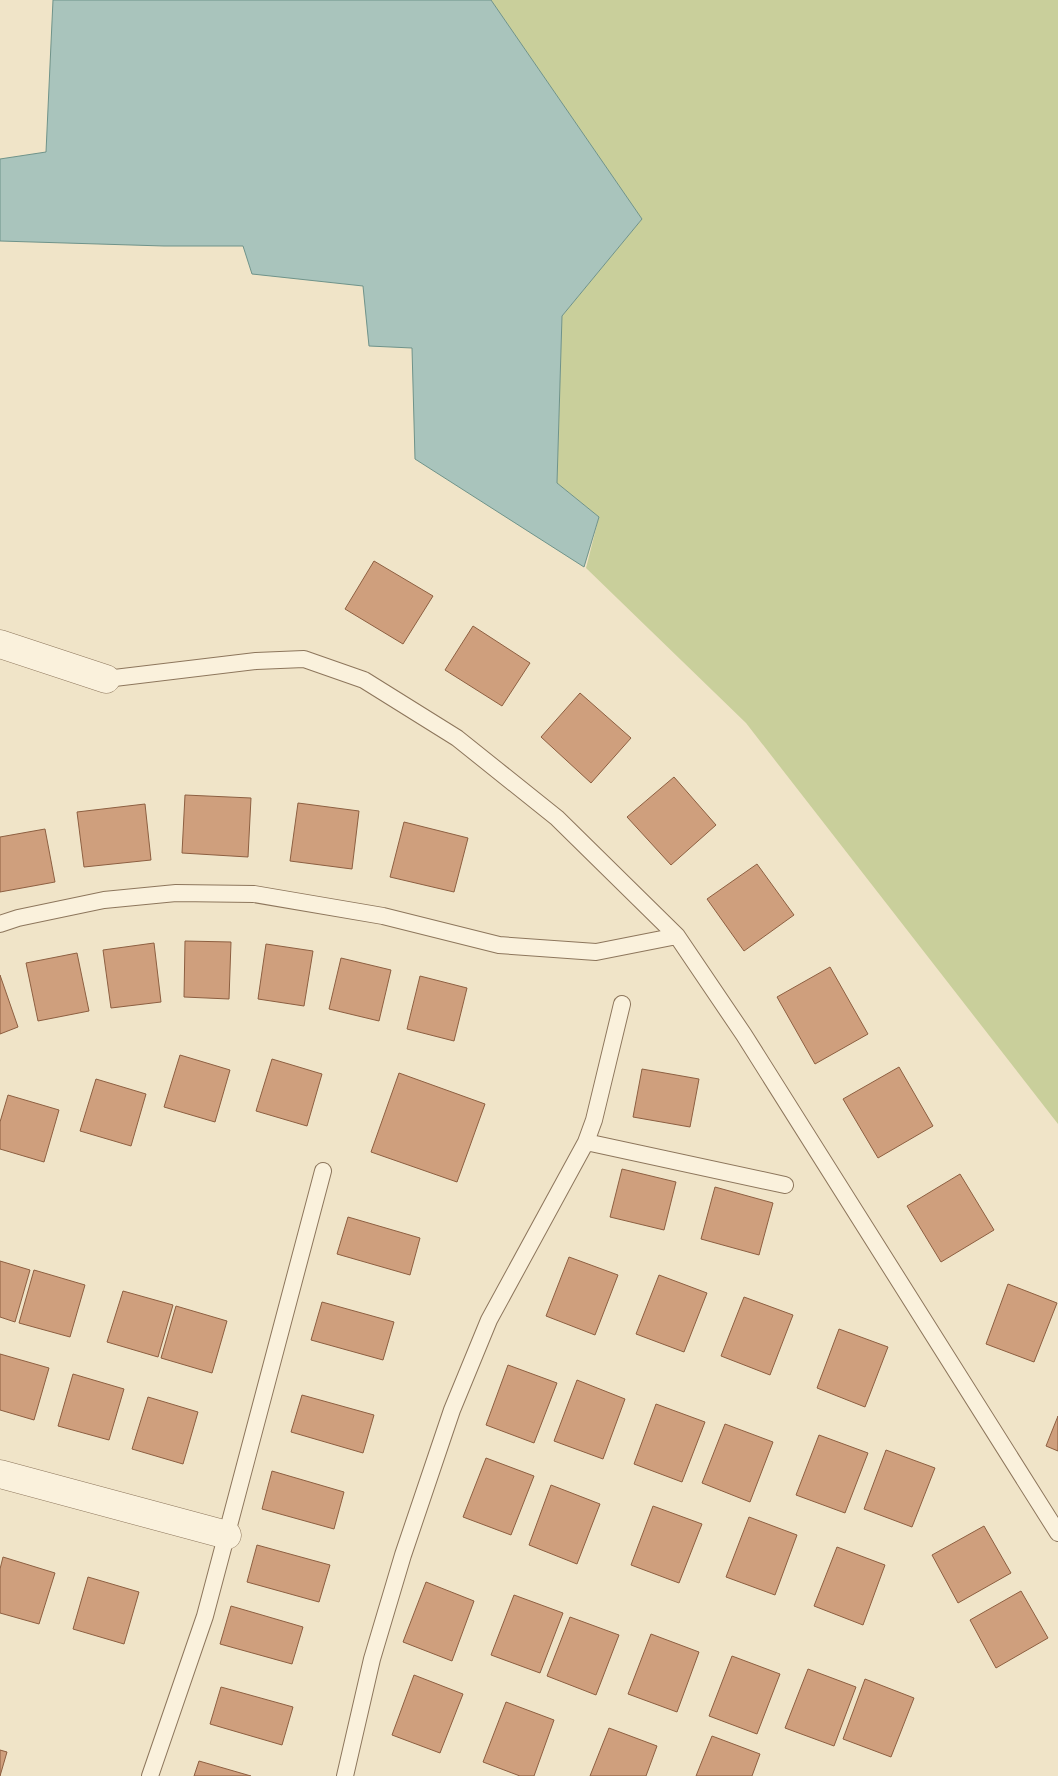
<svg xmlns="http://www.w3.org/2000/svg" width="1058" height="1776" viewBox="0 0 1058 1776" font-family="'Crimson Pro',serif">
<style>
.green{fill:#c9cf9b}
.water{fill:#a9c4bc;stroke:#6f938a}
.building{fill:#cf9f7d;stroke:#8d5f41}
.lines{fill:none;stroke-linecap:round;stroke-linejoin:round}
.service-casing{stroke:#8d765c;stroke-width:18}
.minor-casing{stroke:#8d765c;stroke-width:29}
.service{stroke:#faf1dc;stroke-width:16}
.minor{stroke:#faf1dc;stroke-width:28}
</style>
<rect width="100%" height="100%" fill="#f0e4c8"/>
<path class="green" d="M491 0H1058V1124L746 723 586 568 599 517 557 483 562 316 642 219Z"/>
<path class="water" d="M53 0H491L642 219 562 316 557 483 599 517 584 567 415 459 412 348 369 346 363 286 252 274 243 246H164L0 241V159L46 152Z"/>
<path class="building" d="M374 561 433 596 403 644 345 609Z
M473 626 530 663 502 706 445 670Z
M580 693 631 738 591 783 541 737Z
M674 777 716 825 671 865 627 817Z
M185 795 251 798 248 857 182 853Z
M298 803 359 811 352 869 290 861Z
M145 804 151 860 84 867 77 812Z
M404 822 468 838 454 892 390 877Z
M45 829 55 882 0 892V837Z
M757 864 794 915 744 951 707 899Z
M185 941 231 942 229 999 184 997Z
M154 943 161 1002 111 1008 103 950Z
M266 944 313 951 304 1006 258 999Z
M77 953 89 1011 38 1021 26 963Z
M341 958 391 970 379 1021 329 1009Z
M830 967 868 1034 815 1064 777 997Z
M0 975 18 1027 0 1034Z
M420 976 467 988 454 1041 407 1029Z
M180 1055 230 1070 215 1122 164 1107Z
M272 1059 322 1074 307 1126 256 1111Z
M899 1067 933 1126 878 1158 843 1099Z
M642 1069 699 1079 690 1127 633 1117Z
M399 1073 485 1104 457 1182 371 1152Z
M96 1079 146 1094 131 1146 80 1131Z
M8 1095 59 1110 44 1162 0 1149V1122Z
M622 1169 676 1182 664 1230 610 1217Z
M960 1174 994 1230 941 1262 907 1206Z
M715 1187 773 1203 759 1255 701 1239Z
M348 1217 420 1238 410 1275 337 1254Z
M569 1257 618 1275 595 1335 546 1316Z
M0 1261 30 1270 15 1322 0 1317Z
M34 1270 85 1285 70 1337 19 1323Z
M659 1275 707 1293 684 1352 636 1334Z
M1008 1284 1057 1303 1034 1362 986 1344Z
M123 1291 173 1305 158 1357 107 1342Z
M744 1297 793 1315 770 1375 721 1356Z
M322 1302 394 1322 383 1360 311 1340Z
M176 1306 227 1321 212 1373 161 1358Z
M839 1329 888 1347 865 1407 817 1388Z
M0 1354 49 1368 34 1420 0 1410Z
M508 1365 557 1383 534 1443 486 1425Z
M73 1374 124 1389 109 1440 58 1426Z
M577 1380 625 1399 603 1459 554 1441Z
M302 1395 374 1415 363 1453 291 1432Z
M148 1397 198 1412 183 1464 132 1449Z
M656 1404 705 1422 682 1482 634 1464Z
M1058 1416V1451L1046 1446Z
M725 1424 773 1442 750 1502 702 1483Z
M819 1435 868 1453 845 1513 796 1495Z
M886 1450 935 1468 912 1527 864 1509Z
M486 1458 534 1476 511 1535 463 1517Z
M272 1471 344 1492 334 1529 262 1509Z
M551 1485 600 1504 577 1564 529 1545Z
M653 1506 702 1524 679 1583 631 1565Z
M749 1517 797 1535 775 1595 726 1577Z
M984 1526 1011 1573 958 1603 932 1555Z
M257 1545 330 1565 319 1602 247 1582Z
M837 1547 885 1565 863 1625 814 1606Z
M3 1557 55 1573 39 1624 0 1613V1569Z
M88 1577 139 1592 124 1644 73 1629Z
M426 1582 474 1601 452 1661 403 1642Z
M1021 1591 1048 1638 996 1668 970 1620Z
M514 1595 563 1613 540 1673 491 1655Z
M231 1606 303 1627 292 1664 220 1644Z
M570 1617 619 1635 596 1695 547 1676Z
M651 1634 699 1652 677 1712 628 1694Z
M732 1656 780 1674 757 1734 709 1716Z
M808 1669 856 1687 834 1746 785 1728Z
M414 1675 463 1694 440 1753 392 1735Z
M865 1679 914 1698 891 1757 843 1739Z
M221 1687 293 1707 282 1745 210 1724Z
M506 1702 554 1720 534 1776H520L483 1762Z
M609 1728 657 1746 646 1776H590Z
M712 1736 760 1754 752 1776H696Z
M0 1750 7 1752 0 1776Z
M199 1761 251 1776H194Z"/>
<g class="lines">
<defs>
<path id="service" d="M106 679 256 661 304 659 364 680 457 738 557 818 677 936 744 1035 1058 1533
M0 924 18 918 104 900 176 893 254 894 383 916 499 945 596 952 677 936
M586 1142 785 1185
M150 1776 205 1616 323 1171
M345 1776 372 1659 403 1555 452 1410 489 1320 586 1142 594 1120 622 1004"/>
<path id="minor" d="M0 644 106 679
M0 1474 227 1535"/>
</defs>
<use href="#service" class="service-casing"/>
<use href="#minor" class="minor-casing"/>
<use href="#service" class="service"/>
<use href="#minor" class="minor"/>
</g>
</svg>
